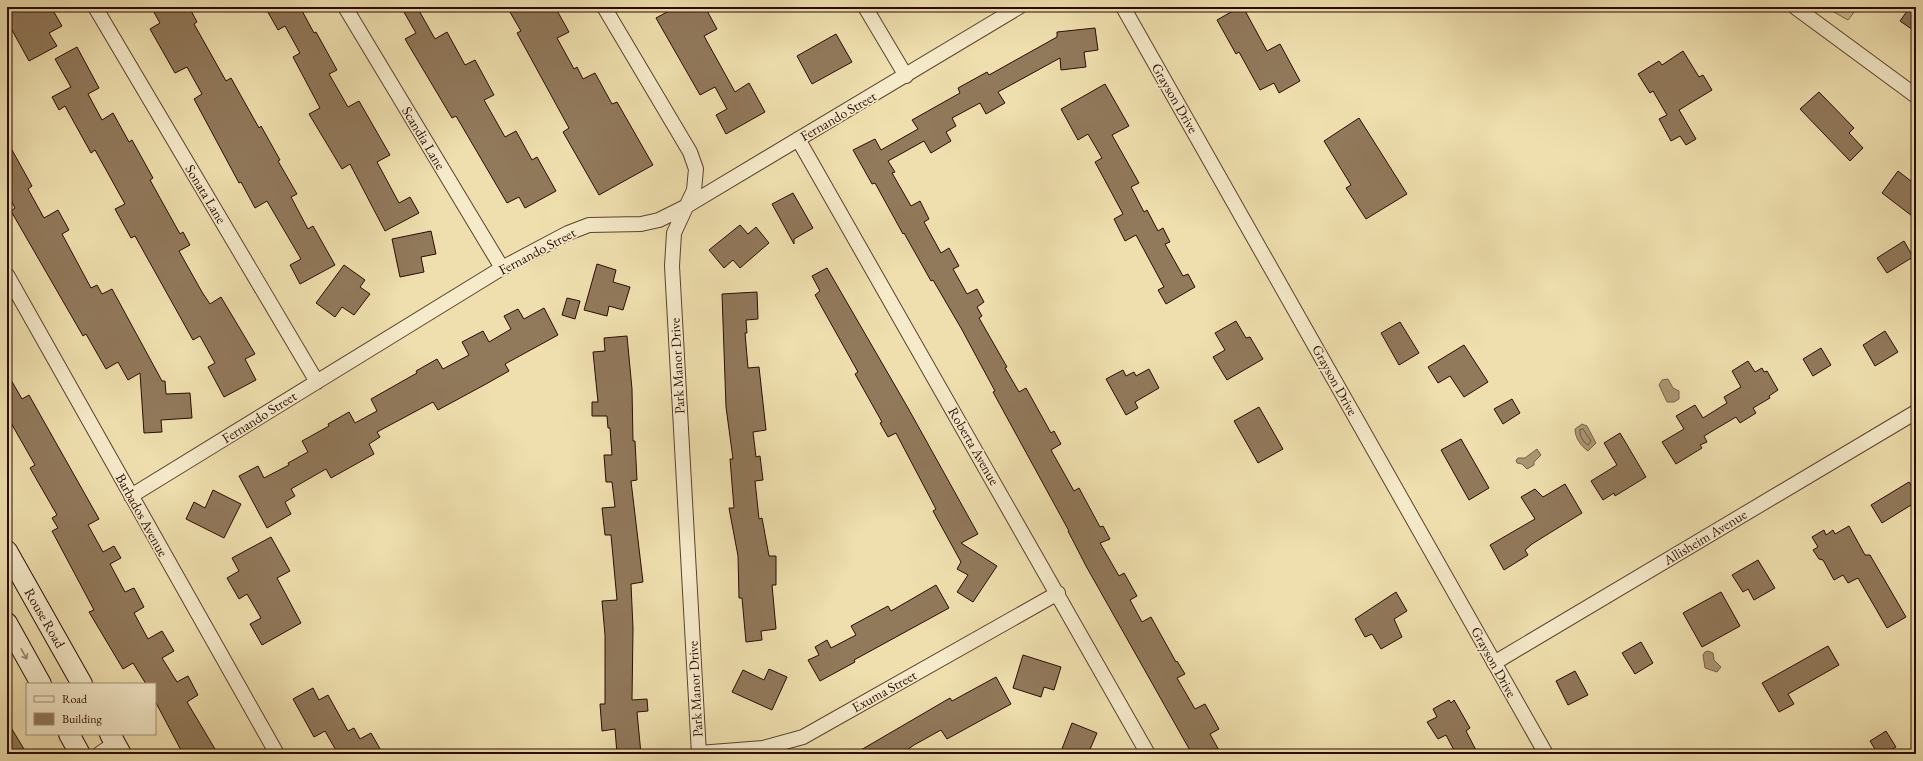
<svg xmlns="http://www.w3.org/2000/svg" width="1923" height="761" viewBox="0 0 1923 761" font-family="'EB Garamond',serif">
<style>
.green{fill:#cebb91;stroke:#7c634a}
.water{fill:#ac9774;stroke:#785f46}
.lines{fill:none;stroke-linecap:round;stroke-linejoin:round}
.shore{stroke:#6c513b;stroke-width:1}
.building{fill:#91795b;stroke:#2b0b02}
.street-casing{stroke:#5c402d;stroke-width:16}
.secondary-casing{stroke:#2b0b02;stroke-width:22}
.street{stroke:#f5eaca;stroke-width:14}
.secondary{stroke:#f5eaca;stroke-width:20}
.oneway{stroke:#9a8670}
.labels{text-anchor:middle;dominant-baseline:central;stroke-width:3.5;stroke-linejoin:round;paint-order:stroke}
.street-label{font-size:14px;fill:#2b0b02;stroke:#f5eaca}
</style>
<rect width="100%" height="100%" fill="#efdfae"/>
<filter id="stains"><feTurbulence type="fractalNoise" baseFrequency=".005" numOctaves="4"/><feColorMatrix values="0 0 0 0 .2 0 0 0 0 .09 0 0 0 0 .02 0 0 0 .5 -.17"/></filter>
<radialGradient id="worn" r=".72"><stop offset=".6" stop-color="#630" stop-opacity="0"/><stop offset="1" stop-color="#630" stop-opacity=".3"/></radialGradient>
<path class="green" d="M1825 7H1858L1848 20Z"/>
<path class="water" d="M1668 379 1673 388 1679 391V399L1674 402H1667L1659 385 1662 380Z
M1582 424 1587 426 1596 443 1588 451C1581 446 1575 438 1575 429Z
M1537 449 1541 455 1534 462V465L1527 469 1522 464 1517 463 1516 460 1518 458H1525Z
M1708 651 1713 653 1714 660 1721 667 1717 672 1705 668 1703 655 1705 652Z"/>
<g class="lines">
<path class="shore" d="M1583 429 1591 441 1588 445C1584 443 1579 436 1580 430Z"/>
</g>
<path class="building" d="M7 7H51L62 26 49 33 57 46 29 61 7 21Z
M151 7H189L197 22 194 24 226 81 231 78 259 128 261 126 280 160 278 161 297 194 291 197 308 229 313 226 335 265 300 284 290 265 301 259 267 201 255 208 241 182 239 183 194 99 202 94 187 67 175 73 150 29 160 23Z
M265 7H300L314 33 316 32 337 70 329 74 348 107 359 101 390 155 377 162 399 203 410 197 419 213 385 231 350 164 342 169 309 114 320 108 293 57 300 53 285 26 278 30Z
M401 7H417L435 39 447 32 465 65 475 60 494 95 484 100 505 137 516 131 532 160 537 157 556 191 525 208 519 197 507 203 456 116 452 118 405 39 416 33Z
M507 7H555L569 32 557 38 574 69 577 67 583 79 595 73 612 104 617 102 653 165 599 195 563 132 569 128 517 33 521 31Z
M676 7H705L717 29 704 36 735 92 749 83 765 112 726 134 716 115 727 109 715 87 700 95 656 18Z
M1240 7H1243L1267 51 1280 44 1300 81 1279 93 1274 83 1260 90 1239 52 1236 54 1217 20Z
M1910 7H1916V32L1900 21Z
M1095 28 1098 50 1084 52 1086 67 1061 70 1060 58 998 92 1005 103 986 114 980 103 952 118 956 126 946 132 951 141 931 153 924 141 888 161 895 172 892 173 911 206 920 201 929 219 924 222 941 253 949 248 959 266 953 269 967 294 977 289 984 302 977 307 982 316 979 318 1007 367 1005 368 1019 392 1026 388 1051 433 1054 431 1061 444 1051 450 1074 491 1079 488 1100 527 1103 526 1110 539 1100 543 1119 576 1124 573 1137 596 1130 600 1142 622 1151 617 1176 662 1177 661 1185 674 1177 678 1195 709 1205 704 1219 729 1210 734 1221 754H1192L1086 566 1068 531H1069L993 392 995 391 961 328 933 280 931 281 904 233 903 234 875 183 872 184 853 150 875 139 881 150 918 129 912 120 960 93 958 88 987 72 989 75 1057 37V32Z
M836 34 852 62 812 84 797 56Z
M77 47 99 88 88 94 102 120 113 113 129 142 132 140 153 178 150 180 180 234 183 232 190 245 179 251 202 292 210 304 221 297 255 354 245 359 256 380 224 397 208 367 215 363 200 336 193 340 135 236 131 238 115 209 125 204 95 150 91 153 65 106 59 110 52 97 71 87 55 59Z
M1683 51 1699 77 1703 75 1712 90 1679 110 1696 139 1686 145 1680 136 1671 141 1659 119 1667 115 1653 91 1650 93 1638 74 1659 61 1662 65Z
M1105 84 1129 126 1112 135 1139 183 1131 187 1144 212 1147 210 1158 231 1163 228 1170 242 1165 244 1183 276 1188 274 1195 287 1166 304 1158 290 1164 287 1136 235 1125 241 1114 219 1123 214 1095 162 1102 158 1088 134 1078 140 1061 109Z
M1819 92 1854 128 1849 133 1863 148 1850 161 1800 109Z
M1359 118 1407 194 1366 219 1346 188 1351 185 1324 141Z
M7 141 32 186 28 189 44 218 58 210 69 230 62 234 91 288 97 285 102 294 112 289 162 381H165L166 394 190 393 192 418 161 420 162 432 144 433 140 373 128 380 118 362 106 369 86 334 83 336 11 211 15 208 7 193Z
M1898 171 1916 185V219L1882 193Z
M793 193 813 228 794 239V244L772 204Z
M740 225 748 234 756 227 769 243 740 268 733 260 724 268 709 250Z
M431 231 436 254 421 257 424 272 400 277 392 239Z
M1904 241 1913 257 1887 273 1877 258Z
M597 264 616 270 613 282 630 287 623 310 609 306 607 316 584 310Z
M344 265 365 280 360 287 370 294 354 315 342 307 335 317 316 303Z
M827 268 908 408 978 534 961 543 997 566 973 602 957 592 968 575 957 569 961 562 933 511 936 509 896 433 888 437 880 423 882 422 855 374 858 372 815 295 820 291 812 276Z
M757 292 758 319 746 320 747 333H745L748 368 759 367 766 430 753 432 756 457 760 456 763 480 755 481 759 519 762 518 769 556H776V585H772L776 629 761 631 762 640 746 642 742 598H739L738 556 729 508H734L730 459H733L726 407 722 294Z
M567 298 580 301 575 319 562 315Z
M544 308 558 335 505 364 509 371 486 384 438 410 433 402 377 432 380 437 369 444 374 454 331 478 326 469 291 489 295 496 285 502 291 514 267 528 239 476 258 466 264 478 289 465 288 463 308 452 302 441 329 426 328 424 349 412 355 423 377 411 371 399 417 373 416 371 437 359 443 369 469 355 462 342 483 331 489 342 511 329 504 316 518 309 524 319Z
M1236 321 1246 338 1250 337 1263 359 1227 380 1213 357 1225 350 1215 333Z
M1400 322 1419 353 1399 365 1381 333Z
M1885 331 1898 352 1875 366 1863 345Z
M627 336 632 389 633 441H635L637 480 631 481 643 582 631 584 633 628 632 700 647 699 648 711 637 712 641 754H617L615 729 602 731 600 704H605V635L602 601 617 600 611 535H605L602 508 615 507 612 482H606L604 455H612L610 428H608L607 416H592V402H598L593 352 605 351 604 338Z
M1464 345 1488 382 1464 397 1450 376 1438 383 1428 367Z
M1821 348 1831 365 1813 376 1803 359Z
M1748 361 1755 372 1762 368 1764 372 1767 371 1778 390 1769 396 1770 398 1753 408 1756 413 1740 423 1736 417 1704 436 1707 442 1700 445 1702 448 1676 464 1662 442 1684 429 1676 416 1695 405 1703 418 1727 403 1724 397 1741 387 1732 371Z
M1149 369 1159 388 1135 402 1138 408 1126 415 1106 379 1123 370 1126 376 1134 372 1136 376Z
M7 373 22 399 29 395 99 519 88 525 103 552 114 546 121 558 110 564 125 592 134 588 144 607 134 613 148 639 162 631 174 651 162 658 177 682 188 676 198 695 187 702 218 754H183L155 701V684H146L133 663 123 669 89 612 94 610 52 531 58 528 52 518 57 515 30 468 35 465 7 416Z
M1512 399 1520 413 1503 424 1494 409Z
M1259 407 1283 449 1258 463 1234 421Z
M1620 433 1646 477 1615 496 1614 493 1603 500 1591 481 1617 465 1604 443Z
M1461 439 1489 488 1469 500 1441 450Z
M1909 482 1916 493V502L1882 523 1871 505Z
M1565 484 1582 513 1532 544 1525 550 1528 555 1504 570 1490 545 1535 519 1521 497 1535 489 1543 497Z
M213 490 241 504 224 538 186 519 194 502 205 508Z
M1849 526 1865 555H1870L1906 617 1887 628 1858 578 1848 583 1843 575 1834 580 1823 560 1819 559 1813 550 1818 547 1812 537 1824 530 1826 535 1833 530 1835 534Z
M271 537 290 571 277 578 301 623 262 645 250 624 261 618 247 594 239 599 227 578 239 571 232 558Z
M1758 560 1775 588 1754 600 1748 589 1743 592 1732 575Z
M936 585 949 608 854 660 855 662 820 681 808 660 819 655 815 647 827 640 831 648 856 635 851 626 888 606 891 611Z
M1396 592 1407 611 1394 619 1402 637 1381 649 1372 634 1365 637 1355 619Z
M1721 592 1740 626 1702 647 1683 613Z
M1641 642 1653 663 1635 674 1622 653Z
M1828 646 1839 665 1788 694 1794 704 1779 712 1762 683Z
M1023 655 1061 667 1054 690 1044 687 1041 697 1013 688Z
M769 669 787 677 772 710 732 692 743 670 764 680Z
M1575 671 1588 695 1568 705 1556 681Z
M996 677 1011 704 987 717 947 739 941 730 914 745 907 750 909 754H854L950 698 952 701Z
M313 688 319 700 328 695 348 731 354 728 360 739 371 733 383 754H338L325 731 314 737 293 699Z
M1449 700 1451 703 1454 700 1470 728 1466 731 1478 754H1456L1446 735 1438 739 1427 722 1437 717 1433 709Z
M7 721 27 754H7Z
M1072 723 1097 733 1088 754H1060Z
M1886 731 1896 747 1884 754H1878L1870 741Z"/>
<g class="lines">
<defs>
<path id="street" d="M95 7 317 382
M345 7 502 268
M604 7 690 152 696 169 694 190 674 233 672 266 699 754
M865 7 906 76
M1123 7 1546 754
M1795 7 1916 96
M798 139 1148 754
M7 275 277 754
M131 496 502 268 568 233 589 225 641 224 659 220 685 207 1019 7
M1494 663 1916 412
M699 753 763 748 803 737 1058 593
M99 754 115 743"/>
<path id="secondary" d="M7 551 82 684
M7 623 41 684
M69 734 80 754
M110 734 121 754"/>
</defs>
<use href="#street" class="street-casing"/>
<use href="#secondary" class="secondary-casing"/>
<use href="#street" class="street"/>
<use href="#secondary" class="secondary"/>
</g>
<defs><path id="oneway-shaft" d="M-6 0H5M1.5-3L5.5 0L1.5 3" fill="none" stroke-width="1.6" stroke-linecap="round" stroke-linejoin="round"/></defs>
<use class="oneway" href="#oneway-shaft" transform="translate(24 654) rotate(61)"/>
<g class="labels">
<g class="street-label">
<text transform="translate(1175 98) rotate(60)">Grayson Drive</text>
<text transform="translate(838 116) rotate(-30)">Fernando Street</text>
<text transform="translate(424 138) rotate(59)">Scandia Lane</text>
<text transform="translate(206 194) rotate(59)">Sonata Lane</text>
<text transform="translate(537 251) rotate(-28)">Fernando Street</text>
<text transform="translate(677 366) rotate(-93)">Park Manor Drive</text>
<text transform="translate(1335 380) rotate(61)">Grayson Drive</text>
<text transform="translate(259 417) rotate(-32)">Fernando Street</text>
<text transform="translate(974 446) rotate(60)">Roberta Avenue</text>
<text transform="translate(142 515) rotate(61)">Barbados Avenue</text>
<text transform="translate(1705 537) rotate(-31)">Allisheim Avenue</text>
<text transform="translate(45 618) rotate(60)">Rouse Road</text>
<text transform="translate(1494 662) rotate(61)">Grayson Drive</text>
<text transform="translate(695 689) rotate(-93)">Park Manor Drive</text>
<text transform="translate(884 691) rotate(-29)">Exuma Street</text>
</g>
</g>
<rect width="1923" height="761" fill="none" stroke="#efdfae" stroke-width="24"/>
<rect x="8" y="8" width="1907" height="745" fill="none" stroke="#2b0b02" stroke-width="2"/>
<rect x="12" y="12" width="1899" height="737" fill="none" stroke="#2b0b02"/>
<rect x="26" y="683" width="130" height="52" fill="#f5eaca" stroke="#a4917a"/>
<rect x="34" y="696" width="20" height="6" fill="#f5eaca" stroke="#a4917a"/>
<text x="62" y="703" font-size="12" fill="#2b0b02">Road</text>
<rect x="34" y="713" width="20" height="12" fill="#91795b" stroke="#a4917a"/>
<text x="62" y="723" font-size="12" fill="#2b0b02">Building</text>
<rect width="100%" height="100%" filter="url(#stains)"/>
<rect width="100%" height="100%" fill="url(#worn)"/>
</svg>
